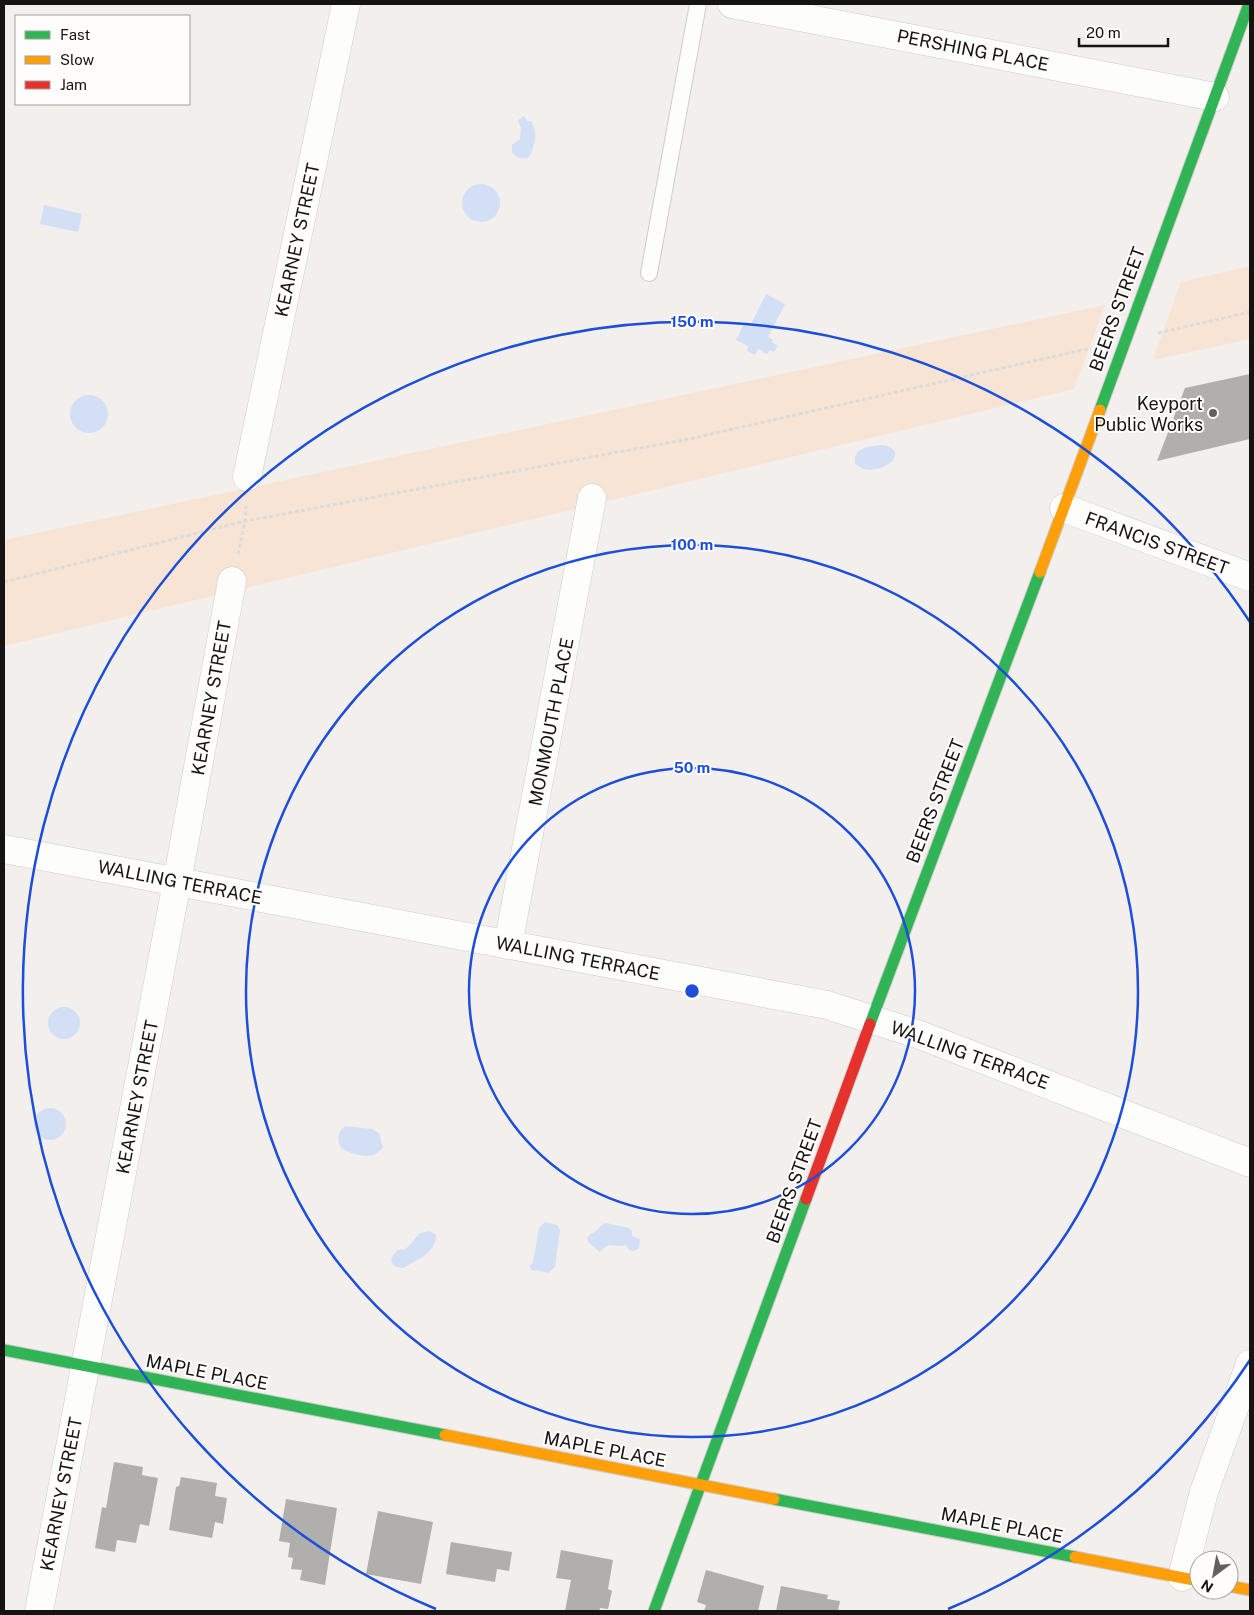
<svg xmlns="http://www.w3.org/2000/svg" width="1254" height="1615" viewBox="0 0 1254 1615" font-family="'Public Sans',sans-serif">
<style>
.green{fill:#f7e4d5}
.water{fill:#d2dff5}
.building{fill:#b1afad}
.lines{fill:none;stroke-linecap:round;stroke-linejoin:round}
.lane-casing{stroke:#cecccb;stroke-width:18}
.street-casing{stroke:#cecccb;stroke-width:29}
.fast-casing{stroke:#cecccb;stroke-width:13}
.slow-casing{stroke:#cecccb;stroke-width:13}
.jam-casing{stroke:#cecccb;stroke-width:13}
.path{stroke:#dbdbda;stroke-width:3;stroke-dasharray:4 2.5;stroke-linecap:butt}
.lane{stroke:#fdfdfc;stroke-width:16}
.street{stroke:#fdfdfc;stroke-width:28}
.fast{stroke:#30b455;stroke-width:11}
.slow{stroke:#ff9f0a;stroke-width:11}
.jam{stroke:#e5322d;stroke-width:11}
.ring{fill:none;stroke:#1d4ed8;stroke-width:2.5}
.poi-dot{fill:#63615f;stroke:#fffdfb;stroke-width:2}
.labels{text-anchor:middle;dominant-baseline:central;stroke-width:4;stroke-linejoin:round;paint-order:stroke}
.street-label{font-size:18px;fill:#161413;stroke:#fffdfb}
.poi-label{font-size:18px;fill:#161413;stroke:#fffdfb;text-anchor:end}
.centre{fill:#1d4ed8;stroke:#fffdfb;stroke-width:2.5}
.ring-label{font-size:15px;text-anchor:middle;font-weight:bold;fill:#1d4ed8;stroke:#fffdfb;stroke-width:4;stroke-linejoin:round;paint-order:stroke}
</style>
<rect width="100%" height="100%" fill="#f2efed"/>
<path class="green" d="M1250 266V339L1153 360 1181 282Z
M1105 305 1074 389 4 646V540Z"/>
<path class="water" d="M524 116 527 121H531C538 130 535 150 528 158 520 159 517 158 512 152V145L520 139 521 128 518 120Z
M462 203a19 19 0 1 1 38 0a19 19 0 1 1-38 0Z
M44 205 82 214 78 232 40 224Z
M766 294 785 304 768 337 773 340 772 343 778 345 774 352 770 350 767 354 758 349 755 355 747 351 748 346 736 340 744 324 750 326Z
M70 414a19 19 0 1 1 38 0a19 19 0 1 1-38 0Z
M881 445C916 449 878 483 855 464 853 447 868 447 881 445Z
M48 1023a16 16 0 1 1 32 0a16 16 0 1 1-32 0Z
M34 1124a16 16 0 1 1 32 0a16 16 0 1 1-32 0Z
M345 1126 372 1129 379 1133 383 1147C373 1162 356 1155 342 1149 336 1140 337 1133 345 1126Z
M545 1222 557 1225 560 1230 555 1267 548 1273 537 1270 532 1271 529 1266 533 1263 539 1228Z
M606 1223 629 1228 632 1231V1236L640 1239 639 1248 634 1251 629 1250 626 1245C612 1249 612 1239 600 1252L589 1243 587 1239 590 1234C597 1233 599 1225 606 1223Z
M430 1231 436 1235C436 1253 417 1260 403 1268 396 1268 394 1266 391 1261L393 1255 398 1250 406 1249 420 1233Z"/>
<path class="building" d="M1250 374V439L1157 461 1185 388Z
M114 1462 143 1467 142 1475 158 1478 149 1526 140 1524 136 1543 117 1540 115 1552 95 1548 102 1507 106 1508Z
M181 1477 217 1483 215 1496 227 1498 223 1524 215 1522 212 1538 169 1530 176 1487 179 1486Z
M286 1499 337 1508 325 1585 300 1580 302 1570 291 1569 293 1558 288 1557 290 1543 279 1541Z
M378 1511 433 1522 421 1584 366 1574Z
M451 1542 512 1552 509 1571 497 1569 495 1582 446 1574Z
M561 1550 613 1560 608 1589 612 1591 608 1609 600 1608 599 1611H565L571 1580 556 1578Z
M706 1570 764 1586 758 1611H704L706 1605 697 1602Z
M781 1586 828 1595 827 1599 840 1601 838 1611H776Z"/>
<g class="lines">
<defs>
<path id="lane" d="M649 273 698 4"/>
<path id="street" d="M732 4 1215 97
M247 477 346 4
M1064 508 1250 577
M4 849 827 1005 920 1035 1250 1163
M508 945 592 498
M1182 1577 1204 1492 1250 1364
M39 1611 177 882 232 581"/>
<path id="fast" d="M1100 410 1249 4
M870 1024 1040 572
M4 1350 445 1435
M774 1499 1075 1557
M654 1611 806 1199"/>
<path id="slow" d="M1040 572 1100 410
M445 1435 774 1499
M1075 1557 1199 1581
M1229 1586 1250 1590"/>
<path id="jam" d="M806 1199 870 1024"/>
</defs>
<use href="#lane" class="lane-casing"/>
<use href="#street" class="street-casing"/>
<use href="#fast" class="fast-casing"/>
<use href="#slow" class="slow-casing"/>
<use href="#jam" class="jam-casing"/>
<path class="path" d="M1158 333 1250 312
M238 554 245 521 246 506
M4 582 245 521 689 439 1091 348"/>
<use href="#lane" class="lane"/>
<use href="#street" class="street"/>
<use href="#fast" class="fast"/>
<use href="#slow" class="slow"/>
<use href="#jam" class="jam"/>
</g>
<g class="ring">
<circle cx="692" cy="991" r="223"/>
<circle cx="692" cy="991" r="446"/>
<path d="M1250 1360A669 669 0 0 1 948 1609M436 1609A669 669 0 1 1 1250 622"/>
</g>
<circle class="poi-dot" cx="1213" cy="413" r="5"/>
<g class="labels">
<g class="street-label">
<text transform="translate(973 50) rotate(11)">PERSHING PLACE</text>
<text transform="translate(297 240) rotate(-78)">KEARNEY STREET</text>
<text transform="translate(1117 309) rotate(-70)">BEERS STREET</text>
<text transform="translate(1157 543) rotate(20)">FRANCIS STREET</text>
<text transform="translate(211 698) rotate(-80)">KEARNEY STREET</text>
<text transform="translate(551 722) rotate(-79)">MONMOUTH PLACE</text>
<text transform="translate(935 801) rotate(-69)">BEERS STREET</text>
<text transform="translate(180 882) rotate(11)">WALLING TERRACE</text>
<text transform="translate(578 958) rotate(11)">WALLING TERRACE</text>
<text transform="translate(970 1055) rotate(20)">WALLING TERRACE</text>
<text transform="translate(137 1097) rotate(-79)">KEARNEY STREET</text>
<text transform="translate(794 1181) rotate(-70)">BEERS STREET</text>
<text transform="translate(207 1372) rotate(11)">MAPLE PLACE</text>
<text transform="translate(605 1449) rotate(11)">MAPLE PLACE</text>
<text transform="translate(61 1494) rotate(-79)">KEARNEY STREET</text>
<text transform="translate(1002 1525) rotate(11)">MAPLE PLACE</text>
</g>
<g class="poi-label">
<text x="1203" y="403">Keyport<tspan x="1203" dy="21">Public Works</tspan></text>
</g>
</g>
<circle cx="692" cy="991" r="8" class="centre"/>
<g class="ring-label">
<text x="692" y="327">150 m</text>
<text x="692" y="550">100 m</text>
<text x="692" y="773">50 m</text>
</g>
<rect width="1254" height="1615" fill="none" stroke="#161413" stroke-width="10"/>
<rect x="15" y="15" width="175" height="90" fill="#fffdfb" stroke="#a2a09e"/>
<rect x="25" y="31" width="25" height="8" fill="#30b455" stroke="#a2a09e"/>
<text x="60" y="40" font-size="15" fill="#161413">Fast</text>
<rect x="25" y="56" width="25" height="8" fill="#ff9f0a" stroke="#a2a09e"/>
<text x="60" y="65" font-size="15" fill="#161413">Slow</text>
<rect x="25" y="81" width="25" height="8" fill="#e5322d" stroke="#a2a09e"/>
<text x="60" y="90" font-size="15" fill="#161413">Jam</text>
<g transform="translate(1214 1575) rotate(212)"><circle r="24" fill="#fffdfb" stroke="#a2a09e"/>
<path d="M0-4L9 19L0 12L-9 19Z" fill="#63615f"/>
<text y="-8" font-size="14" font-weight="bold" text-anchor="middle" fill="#161413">N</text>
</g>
<path d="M1079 38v8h89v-8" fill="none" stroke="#161413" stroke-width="2.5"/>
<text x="1086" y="38" font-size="15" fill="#161413" stroke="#fffdfb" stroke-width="4" paint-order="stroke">20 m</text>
</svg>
